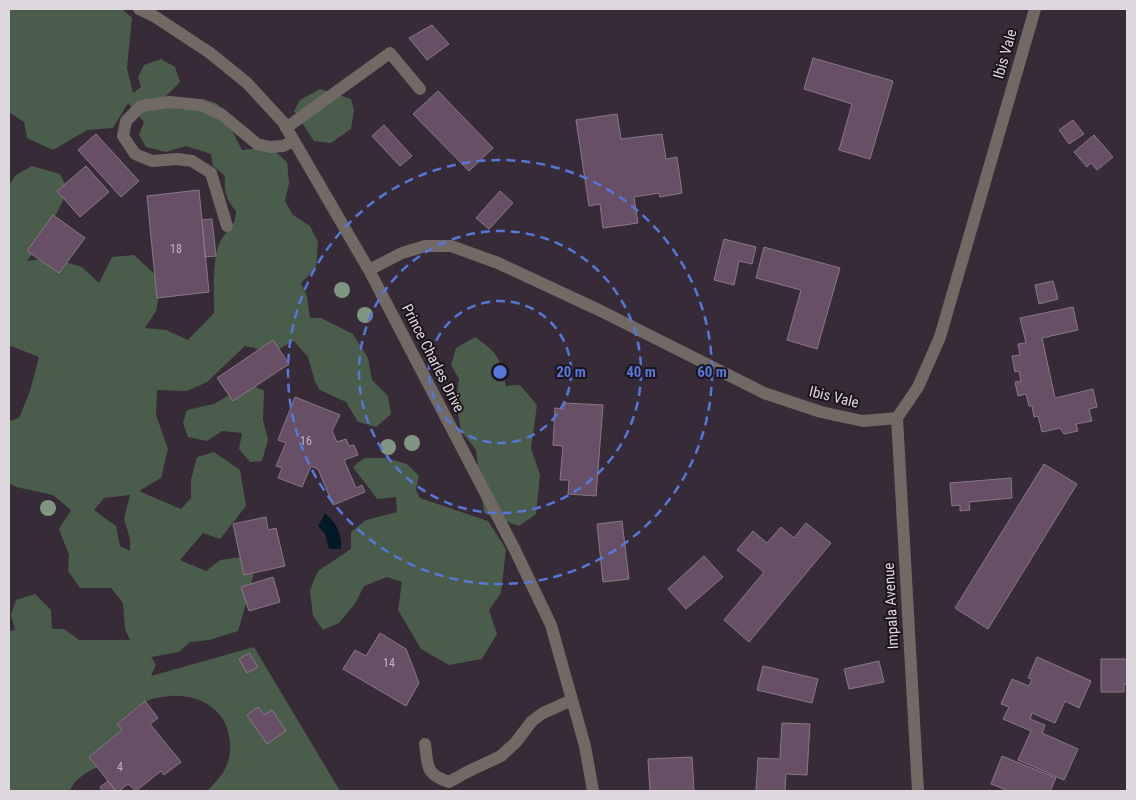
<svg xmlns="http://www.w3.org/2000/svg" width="1136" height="800" viewBox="0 0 1136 800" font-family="'Roboto Condensed',sans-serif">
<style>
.green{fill:#4a5d4b;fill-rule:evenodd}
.water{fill:#021a26}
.building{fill:#674f66;stroke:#887a87}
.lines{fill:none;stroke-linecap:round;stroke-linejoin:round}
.minor{stroke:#706964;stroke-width:12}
.tree{fill:#809682}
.ring{fill:none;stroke:#5777da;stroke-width:2.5;stroke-dasharray:9 6}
.labels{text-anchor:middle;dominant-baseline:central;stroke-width:4;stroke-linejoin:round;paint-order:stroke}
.number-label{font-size:12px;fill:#c0b5c0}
.street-label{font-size:15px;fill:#ded7de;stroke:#1b151b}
.centre{fill:#5777da;stroke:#1b151b;stroke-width:2.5}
.ring-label{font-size:15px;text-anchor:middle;font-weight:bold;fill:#5777da;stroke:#1b151b;stroke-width:4;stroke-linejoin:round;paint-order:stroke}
</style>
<rect width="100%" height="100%" fill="#362b36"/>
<path class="green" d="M9 9H122L132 18 127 68 133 93 141 87 138 77 144 65 161 59 175 67 180 82 166 96 182 110 203 99 218 104 242 150 270 147 287 162 289 183 285 201 293 215 310 226 318 242 316 268 301 283 307 296 310 318H321L353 334 368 358 372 380 388 396 391 414 376 427 358 422 346 402 320 390 315 382 308 357 294 341 273 352 245 346 207 382 187 391 157 390 156 415 168 449 161 478 139 491 181 509 191 498V480L197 457 214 452 240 470 246 506 220 539 203 533 180 560 206 571 220 560 249 556 256 564 250 590 238 631 209 640 190 642 179 652 151 657 156 665 151 676 254 647 340 791H207C215 783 223 775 227 764 231 755 231 747 229 737 225 708 198 694 170 696 163 697 151 698 144 702 135 707 126 717 117 723L122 730 89 757 97 767C86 773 74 779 70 791H9V631L15 630 11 615 16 600 35 594 51 610 52 629H64L79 640H130L125 629 123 603 111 588H80L68 571 69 555 59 529 71 510 53 495 16 487 9 483V421L19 418 30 391 39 357 11 346 9 348V185L16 175 32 166 60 174 68 190 46 235 27 261 52 258 82 267 99 283 112 257 134 255 162 281 156 311 145 328 166 330 188 340 214 313C214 294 212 258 220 242 228 227 235 230 236 211 226 200 224 191 225 176L213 166 211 154 186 146 166 152 146 147 139 135 144 122 128 103 113 128 87 130 53 150 27 138 24 122 9 112ZM130 495 124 519 130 539V551L120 546 116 526 94 510 104 498Z
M320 89 351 99 354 110 351 129 331 143 314 141 294 111 300 100Z
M475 337C499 354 500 358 506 386L520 385 537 405 531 448 540 475 536 514 519 526 484 513 476 450 461 431 456 401 459 379 451 365 456 348Z
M249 383 264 391 263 420 268 440 262 461 250 462 239 449 242 433 222 431 207 441 188 437 183 423 187 410 214 404Z
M364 458H386L407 464 419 476 416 490 420 498 488 521 506 549 501 593 489 610 497 634 482 659 449 665 421 649 398 610 402 582 387 577 364 586 356 602 339 623 323 630 313 616 310 590 318 571 351 549V532L366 520 397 512 396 497 377 499 353 467Z"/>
<path class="water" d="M325 513C337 524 342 533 341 549H329L325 534 318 526Z"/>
<path class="building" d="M432 25 449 44 427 60 409 38Z
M813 58 893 81 870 159 839 150 852 104 804 89Z
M438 91 493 148 469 171 413 114Z
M617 114 621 139 662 134 666 159 677 157 682 193 660 197 659 193 634 197 638 223 603 228 600 204 589 206 576 120Z
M1073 120 1084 134 1069 144 1059 130Z
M384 125 412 156 400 166 372 136Z
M96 134 139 181 121 197 78 150Z
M1094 135 1113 157 1097 170 1091 163 1087 167 1074 152Z
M86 166 109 192 80 217 57 191Z
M199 190 209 292 157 298 147 196Z
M500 191 513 203 489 229 476 218Z
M53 215 85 238 59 273 27 251Z
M212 219 216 256 205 257 202 220Z
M724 239 756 247 752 264 739 261 734 285 714 280Z
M764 247 840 268 817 349 787 340 801 290 756 278Z
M1053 281 1058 299 1039 304 1035 285Z
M1073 307 1078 330 1042 338 1055 398 1093 389 1097 407 1089 409 1092 421 1076 424 1078 431 1064 434 1060 428 1042 432 1038 416 1034 417 1032 406H1029L1026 394 1018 396 1015 382 1021 381 1019 371 1015 372 1012 356 1020 355 1018 344 1026 343 1020 318Z
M273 340 289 364 233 401 217 378Z
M295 397 340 415 332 431 337 442 346 439 349 446 354 445 358 455 344 460 356 488 362 485 365 492 333 505 318 469 311 466 302 487 278 478 282 468 276 466 286 443 278 440Z
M565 403 603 405 596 496 568 494 569 480H560L563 446 553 445 555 408 564 409Z
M1044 464 1077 484 988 629 955 608Z
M1011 478 1012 498 969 502 970 510 960 511V505L952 506 950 483Z
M266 517 268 530 276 528 285 566 244 575 233 524Z
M622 521 629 579 603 582 597 524Z
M806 523 831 543 749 642 724 620 764 572 737 550 753 531 767 543 781 527 794 538Z
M704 556 723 577 686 609 668 589Z
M273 577 280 602 249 611 241 587Z
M380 633 406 649 419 683 406 706 343 669 355 650 366 656Z
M249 653 258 667 247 673 239 659Z
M1037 657 1091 681 1079 708 1065 701 1055 723 1032 713 1030 719 1045 725 1042 733 1078 749 1064 780 1018 760 1031 731 1003 719 1009 707 1001 704 1012 679 1029 686 1032 679 1028 678Z
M1101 659H1127V684H1124V692H1101Z
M879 661 884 682 849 689 844 669Z
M763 666 818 679 812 703 757 690Z
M145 701 158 718 150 724 181 762 164 775 161 771 136 791 128 784 119 791H116L89 757 122 730 117 724Z
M258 707 264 715 272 710 286 731 267 744 247 715Z
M782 723 810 724 807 775 786 774 785 791H756L758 758 780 759Z
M1002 756 1056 778 1050 791H1009L991 784Z
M692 757 694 791H650L648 759Z
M108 781 116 791H103L100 787Z"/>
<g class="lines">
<path class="minor" d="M139 9 154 16 210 53 247 83 283 122 369 270 514 548 551 625 585 746 593 791
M286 128 390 53 420 89
M227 226 211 173 192 161 177 159 152 161 135 154 123 136 126 121 141 106 170 102 200 105 221 114 257 144 270 147 283 146 294 141
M369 270 402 253 425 246H451L498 263 601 311 764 393 821 412 863 421 897 418 918 387 940 337 1035 9
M897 418 918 791
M425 744C428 766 425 774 449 782L467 772 501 756 516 742 532 721 543 713 572 700"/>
</g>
<g class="tree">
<circle cx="342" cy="290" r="8"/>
<circle cx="365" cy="315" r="8"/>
<circle cx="412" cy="443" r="8"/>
<circle cx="388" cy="447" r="8"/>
<circle cx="48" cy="508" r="8"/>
</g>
<g class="ring">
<circle cx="500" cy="372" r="71"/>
<circle cx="500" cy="372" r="141"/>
<circle cx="500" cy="372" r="212"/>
</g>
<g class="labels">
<g class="number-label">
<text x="176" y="249">18</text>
<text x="306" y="441">16</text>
<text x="389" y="663">14</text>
<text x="120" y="767">4</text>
</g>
<g class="street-label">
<text transform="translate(1005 54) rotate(-74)">Ibis Vale</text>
<text transform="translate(433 358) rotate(63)">Prince Charles Drive</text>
<text transform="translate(834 397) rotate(14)">Ibis Vale</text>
<text transform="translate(891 606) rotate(-93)">Impala Avenue</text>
</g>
</g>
<circle cx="500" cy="372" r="8" class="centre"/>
<g class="ring-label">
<text x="571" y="377">20 m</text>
<text x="641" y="377">40 m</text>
<text x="712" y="377">60 m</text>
</g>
<rect width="1136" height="800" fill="none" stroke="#ded7de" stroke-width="20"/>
</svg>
